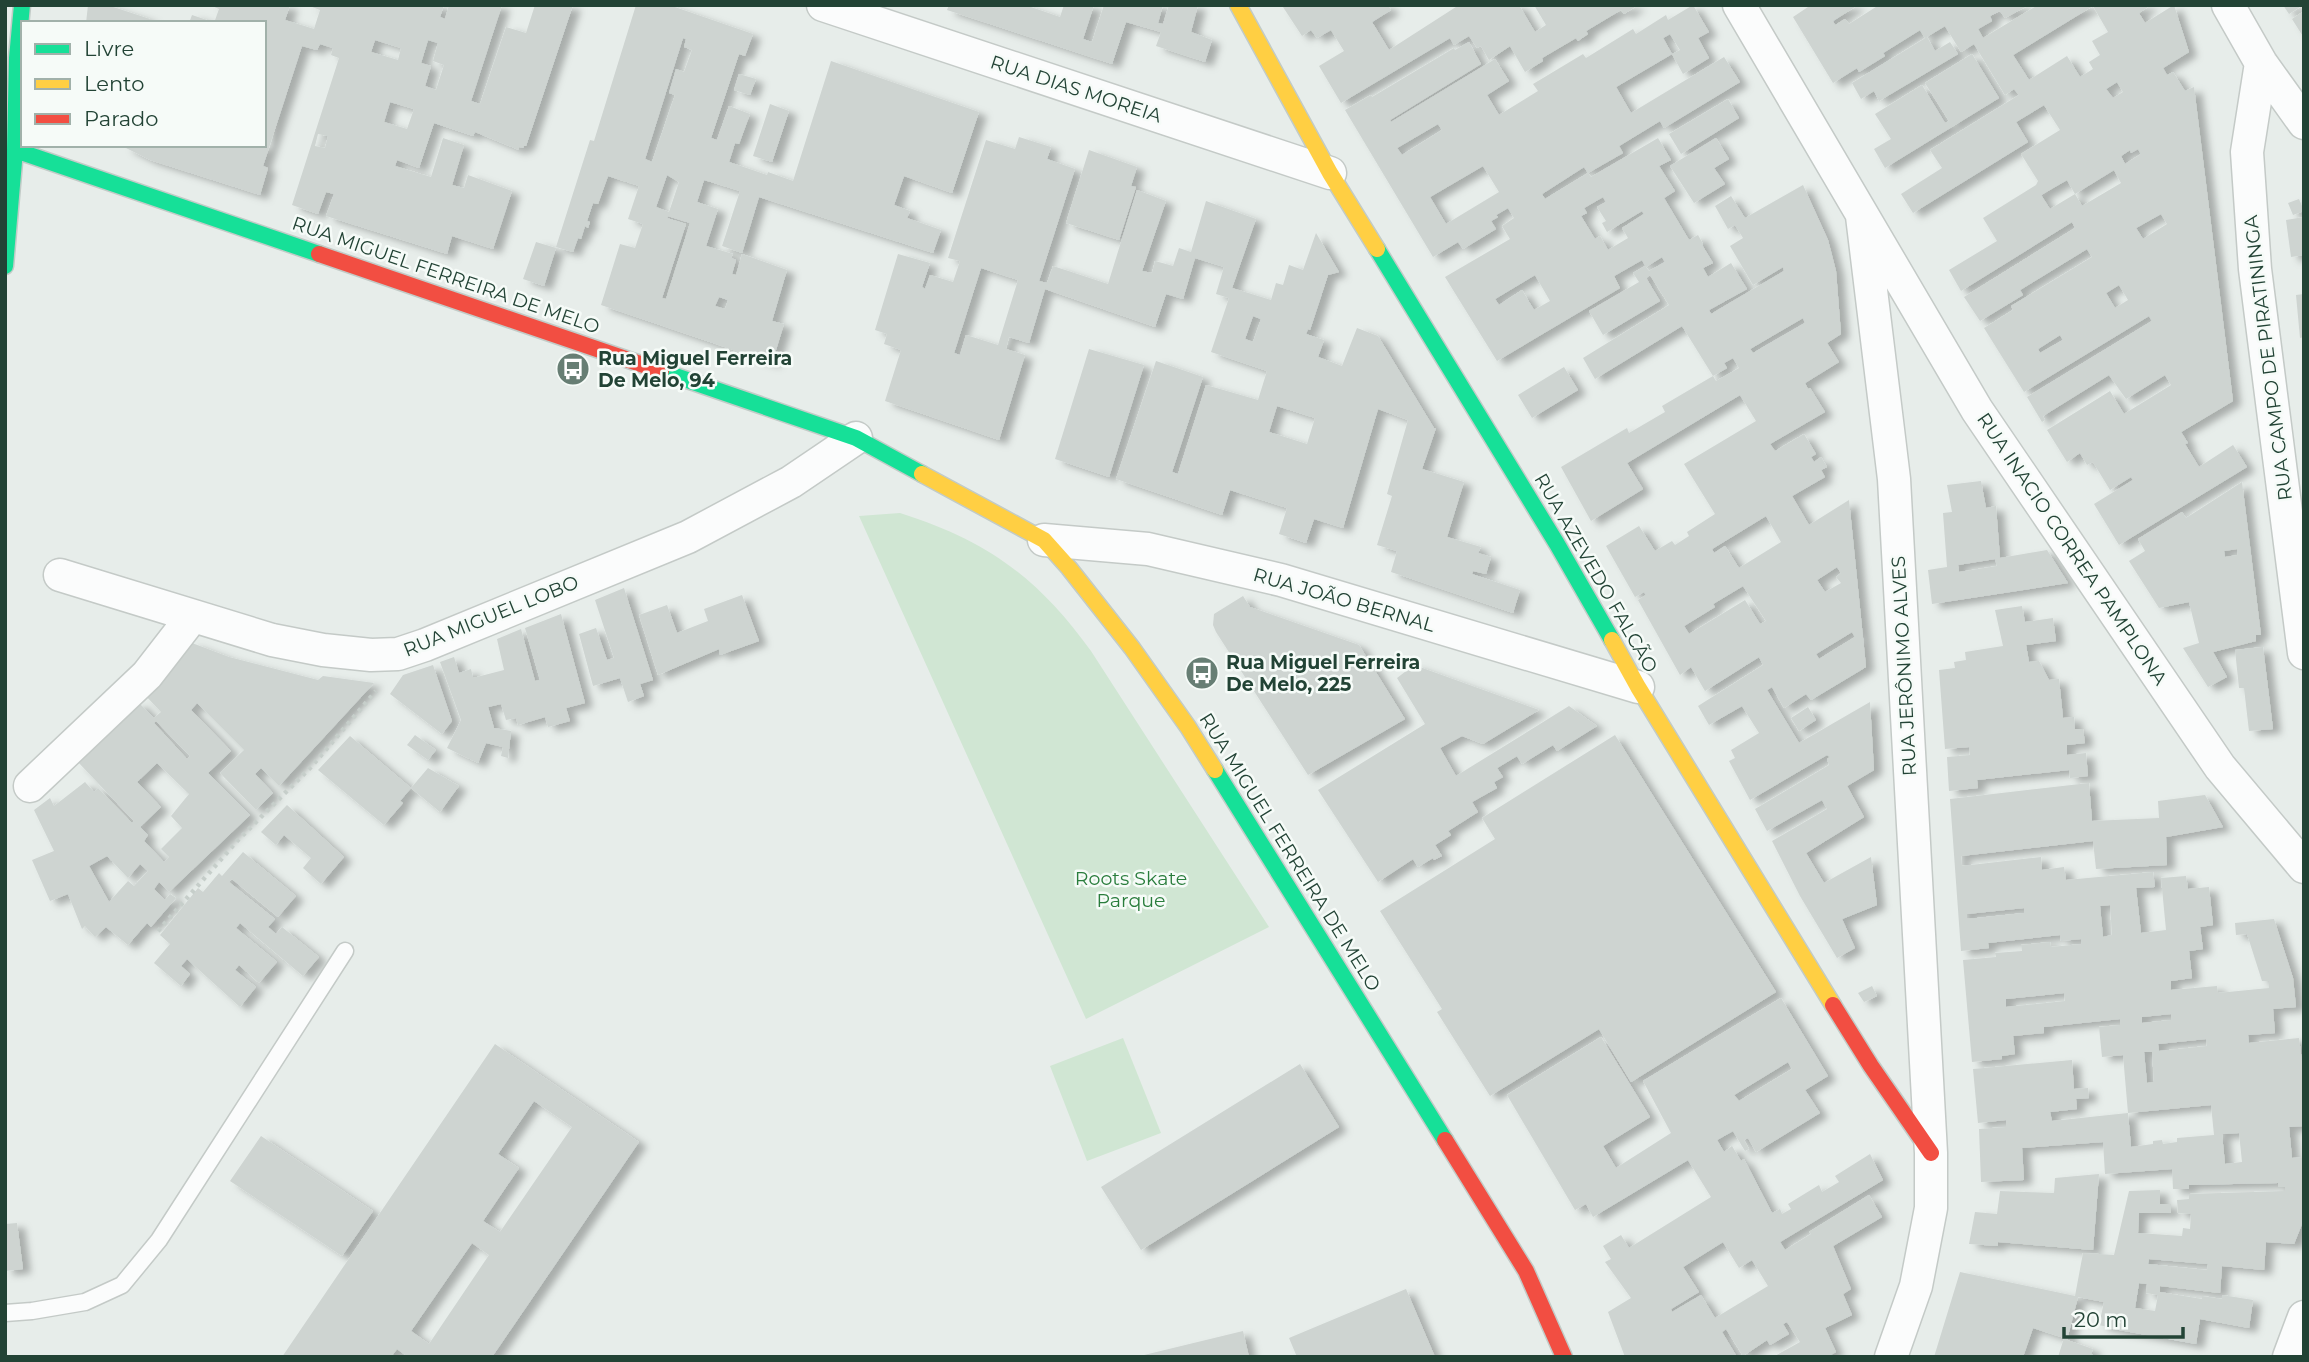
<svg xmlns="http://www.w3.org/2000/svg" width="2309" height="1362" viewBox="0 0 2309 1362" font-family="Montserrat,sans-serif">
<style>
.green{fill:#d0e6d3}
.building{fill:#ced4d1;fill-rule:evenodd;filter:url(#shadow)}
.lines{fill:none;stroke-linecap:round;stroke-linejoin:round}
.lane-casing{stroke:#c4cac7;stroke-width:19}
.street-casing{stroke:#c4cac7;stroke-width:35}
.fast-casing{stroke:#c2cbc7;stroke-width:19}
.slow-casing{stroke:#c2cbc7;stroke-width:19}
.jam-casing{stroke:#c2cbc7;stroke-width:19}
.path{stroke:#c6ceca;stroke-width:4.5;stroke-dasharray:3.5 5;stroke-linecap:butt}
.lane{stroke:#fbfcfc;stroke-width:16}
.street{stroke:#fbfcfc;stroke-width:32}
.fast{stroke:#16e098;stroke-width:16}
.slow{stroke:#ffcf43;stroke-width:16}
.jam{stroke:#f24e42;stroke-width:16}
.labels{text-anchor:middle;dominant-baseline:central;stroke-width:5;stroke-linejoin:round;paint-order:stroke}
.street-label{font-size:19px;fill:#224335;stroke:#f6fbf8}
.poi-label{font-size:19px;font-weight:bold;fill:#224335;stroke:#f6fbf8;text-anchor:start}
.park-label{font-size:19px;fill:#297d3c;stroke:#f6fbf8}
</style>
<defs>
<filter id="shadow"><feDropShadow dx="8" dy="4.5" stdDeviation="3.5" flood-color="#0004"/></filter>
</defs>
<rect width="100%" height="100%" fill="#e7edea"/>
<path class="green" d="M900 513C988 541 1037 577 1091 651L1269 927 1086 1019 859 516Z
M1123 1038 1161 1133 1087 1161 1050 1066Z"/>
<path class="building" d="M88 5H107L150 19 148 23H86Z
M210 5H290L285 20 314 29 320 10 307 5 327 7 328 5H444L440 17 445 19 449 5H502L471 101 480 104 506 27 526 33 535 5H573L526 146H524L523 148 519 147V150L475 132 473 136 434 123 419 168 397 160 395 166 431 177 443 138 464 145 452 185 464 188 468 175 512 191 493 249 452 236 447 254 326 216 334 194 326 192 318 214 292 205 339 58 331 55 333 48 320 44 317 50 302 46 263 166 268 168 260 195 150 160 126 148 123 145H264V23H214L219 9ZM375 40 401 48 398 60 371 52ZM428 40 438 43 433 61 444 65 436 90 425 86 431 66 421 63ZM390 102 414 109 407 129 384 122ZM318 134 328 136 325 148 315 146Z
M636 5H669L753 34 745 56 739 54 711 138 717 140 729 106 750 114 739 144 735 143 729 162 767 175 768 172 793 181 831 61 979 112 952 193 904 176 894 205 910 211 907 218 941 230 933 253 759 197 742 253 722 246 740 191 704 180 697 202 718 209 706 246 733 254 731 258 736 260 732 274 736 275 742 254 787 270 772 321 784 324 772 363 601 305 620 244 635 248 643 224 628 219 639 186 608 176 598 204 593 203 587 221 590 222 588 228 585 226 581 239 578 238 573 252 556 247 590 140 594 141ZM683 38 686 39 684 47 692 50 684 72 676 69 669 93 675 95 652 162 645 159ZM667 175 679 182 669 212 656 207ZM668 216 690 223 666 299 662 298 686 224 667 218ZM719 297 728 300 725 309 715 306Z
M949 5H1025L1060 17 1064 5H1094L1083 39 1092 42 1104 5H1163L1158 23 1163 24 1169 5H1198L1191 32 1212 40 1205 62 1156 46 1161 32 1126 22 1112 64 947 10Z
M1286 5H1388L1391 10 1372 22 1389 50 1459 5H1519L1535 32 1546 25 1534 5H1638L1624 14 1621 10 1586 31 1588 34 1578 41 1576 38 1542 58 1543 61 1525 72 1510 46 1489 60 1481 46 1477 48 1469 36 1454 45 1450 38 1341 103 1319 66 1344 51 1331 30 1317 38 1311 30 1302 36 1283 7Z
M1693 5 1709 32 1698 38 1709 58 1683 74 1672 54 1680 50 1670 34 1663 38 1672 54 1616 87 1631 113 1724 57 1740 82 1664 128 1660 121 1619 146 1623 153 1588 173 1584 167 1542 194 1545 199 1588 173 1591 177 1658 138 1671 160 1659 166 1675 191 1664 198 1689 240 1698 235 1703 244 1702 245 1713 263 1703 268 1708 277 1731 263 1747 289 1709 310 1711 314 1784 271 1783 267 1753 285 1730 246 1743 238 1735 225 1728 229 1715 206 1731 196 1745 218 1803 185 1828 240 1836 271 1841 334 1827 343 1839 362 1805 383 1808 389 1810 388 1825 412 1770 444 1775 451 1804 434 1816 454 1811 457 1814 462 1821 457 1827 467 1821 470 1825 477 1792 496 1809 525 1849 500 1866 667 1811 700 1806 694 1784 708 1772 687 1767 690 1799 743 1870 702 1874 770 1847 786 1864 817 1806 853 1824 883 1871 857 1877 905 1842 919 1855 948 1837 958 1800 896 1772 841 1827 809 1822 800 1767 831 1755 809 1829 765 1827 759 1830 757 1827 755 1750 800 1729 761 1735 758 1731 750 1759 733 1742 706 1709 725 1698 706 1763 665 1759 657 1705 691 1691 667 1680 675 1638 600 1646 595 1644 592 1635 597 1606 546 1639 526 1655 551 1672 541 1675 545 1689 536 1687 532 1715 514 1684 464 1756 421 1740 395 1627 463 1643 489 1591 521 1561 467 1627 428 1629 433 1665 412 1662 406 1713 376 1716 381 1739 368 1733 358 1724 363 1727 368 1713 376 1682 326 1595 379 1583 358 1669 305 1650 275 1646 278 1660 301 1603 335 1589 311 1639 282 1633 273 1645 266 1649 271 1665 262 1662 257 1646 267 1642 260 1614 276 1620 288 1497 361 1445 277 1510 239 1502 226 1514 218 1508 208 1496 215 1498 217 1491 221 1496 229 1463 249 1458 242 1433 257 1345 110 1371 95 1372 97 1454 48 1455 50 1469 42 1481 64 1390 120 1391 122 1495 59 1509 81 1487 95 1499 115 1538 91 1533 84 1583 54 1586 58 1633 29 1636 34 1666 15 1668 20ZM1438 124 1442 130 1402 155 1397 148ZM1483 166 1499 192 1446 224 1430 197ZM1603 197 1606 202 1597 207 1606 221 1602 223 1607 232 1642 211 1644 214 1622 228 1628 238 1608 250 1600 236 1595 239 1581 216 1587 213 1584 208ZM1535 275 1550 301 1534 310 1522 290 1499 305 1495 299ZM1803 318 1805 323 1753 353 1750 349ZM1766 516 1781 542 1739 568 1725 546 1714 553 1712 549ZM1837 567 1841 573 1836 577 1841 583 1825 592 1817 580ZM1743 586 1766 621 1760 624 1745 600 1689 634 1684 626 1715 607 1713 604ZM1852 632 1855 637 1819 659 1816 654Z
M1811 5H1858L1833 21 1835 25 1845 19 1849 24 1879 5H2029L2005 18 2000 11 1990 16 1992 21 1978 29 1983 38 2038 5H2151L2139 13 2145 23 2174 5 2189 52 2163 68 2167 75 2173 72 2185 91 2194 87 2233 401 2181 432 2188 443 2185 444 2199 467 2233 445 2247 467 2119 545 2094 504 2133 480 2131 477 2110 490 2093 462 2087 465 2080 453 2067 462 2047 430 2110 391 2124 414 2171 385 2165 375 2126 399 2109 375 2043 416 2045 420 2042 422 2027 397 2152 321 2149 316 2024 392 1984 328 2013 310 2011 306 2092 257 2087 249 2020 290 2023 295 1980 321 1964 297 2075 228 2072 222 1961 291 1949 270 1997 241 1983 218 2036 185 2038 181 2021 154 2060 130 2044 105 2016 122 2028 142 1913 213 1901 194 1942 168 1930 150 2019 95 2014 89 2005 95 1974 44 1961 52 1945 26 1925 38 1920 30 1883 53 1885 56 1859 72 1857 68 1833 83 1793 17ZM2093 6 2108 32 2092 41 2100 55 2089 62 2093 69 2080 77 2067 56 2029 80 2013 55ZM2117 82 2123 92 2113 98 2106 89ZM2138 149 2141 154 2125 164 2121 156 2130 150 2131 153ZM2114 170 2121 183 2082 206 2075 194ZM2067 180 2075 194 2050 209 2041 195ZM2161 214 2167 224 2143 239 2136 228ZM2119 285 2128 300 2115 308 2106 293ZM2060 335 2063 340 2040 353 2038 349Z
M2283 5H2303L2289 14Z
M2304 11V38L2292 19Z
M192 15 213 22V23H189Z
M1927 37 1935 51 1950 42 1958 54 1879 101 1874 91 1861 99 1852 83Z
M1972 54 1999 98 1885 168 1874 149 1891 139 1875 114 1922 85 1945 123 1949 121 1925 83Z
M739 74 756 79 750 95 734 90Z
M1728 99 1739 118 1681 154 1669 134Z
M770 104 789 111 772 162 753 156Z
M1019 137 1051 147 1047 159 1075 169 1039 281 1047 283 1053 266 1108 284 1137 190 1166 201 1142 271 1152 273 1155 261 1173 266 1179 248 1191 252 1206 201 1256 219 1232 288 1271 300 1276 283 1283 285 1289 265 1303 270 1316 233 1339 272 1328 275 1310 330 1308 329 1306 334 1324 340 1318 357 1342 366 1357 328 1378 336 1434 428H1436L1422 469 1464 482 1447 537 1481 547 1478 553 1491 557 1486 574 1473 571 1472 574 1520 590 1513 613 1391 572 1397 551 1377 545 1392 496 1387 494 1408 420 1378 409 1343 528 1314 519 1306 543 1279 534 1287 508 1230 490 1222 515 1116 479 1156 361 1203 377 1172 472 1178 474 1206 385 1258 400 1267 371 1211 352 1229 298 1216 294 1224 267 1195 258 1183 299 1166 294 1155 327 1045 289 1029 343 1009 337 1006 349 1025 355 999 440 885 401 901 350 884 344 887 334 875 330 898 254 930 263 922 287 925 289 930 275 953 282 960 261 948 258 986 140 1015 149ZM981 268 1018 280 998 345 966 335 960 355 954 353ZM1253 316 1261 319 1253 342 1245 339ZM1277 406 1315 418 1307 444 1269 432Z
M1716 138 1729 159 1714 168 1725 184 1694 203 1670 166Z
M1089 150 1137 167 1131 186 1136 187 1119 240 1066 223Z
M2299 199 2304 211 2293 215 2288 203Z
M2304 217V255L2291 257 2286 220Z
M536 242 556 248 544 286 523 279Z
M2304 294V337L2300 338 2296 295Z
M1089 349 1144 365 1109 477 1055 459Z
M1564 367 1578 390 1532 418 1518 395Z
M1981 481 1986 508 1996 506 2000 558 2047 550 2068 583 1932 604 1928 570 1947 567 1943 513 1952 512 1947 485ZM1995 559 1997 566 1959 572 1958 565Z
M2242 482 2261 635H2256V641L2213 652 2227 677 2208 687 2183 648 2199 643 2189 602 2159 608 2129 561 2145 551 2138 539 2182 512 2186 518ZM2237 549 2238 555 2225 557 2224 551Z
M624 588 653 680 640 684 644 696 628 702 620 678 593 686 579 634 596 628 607 660 614 658 595 600Z
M742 595 759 641 720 655 719 649 658 675 639 615 667 605 677 633 708 621 704 609Z
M1243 596 1250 607 1359 645 1405 719 1308 775 1216 632 1213 625 1214 614Z
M2022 606 2025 622 2053 618 2056 641 2026 645 2029 662 2039 661 2049 680 2059 679 2063 718 2074 717 2075 729H2083L2085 743 2067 745V755L2086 753 2088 776 2070 778 2069 770 1977 780 1978 788 1949 791 1947 757 1970 755 1969 747 1945 749 1939 670 1955 668 1954 662 1966 660 1965 652 2003 646 1995 610Z
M561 614 585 703 566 708 570 721 548 727 545 717 518 725 516 718 506 720 501 704 488 707 494 728 511 731 508 758 501 756 503 747 486 743 478 763 447 748 461 720 440 662 454 657 459 673 471 669 473 678 504 670 497 639 521 629 535 681 540 680 525 628Z
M192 643 229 657 318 680 323 676 374 683 279 786 261 768 255 774 273 793 256 810 220 773 244 750 197 703 191 710 231 751 208 773 250 815 169 892 159 882 154 889 165 900 170 894 176 898 151 927 147 923 128 945 106 927 95 937 85 926 82 929 68 894 50 901 32 860 54 851 34 810 50 798 54 806 85 782 94 792 98 788 132 823 134 821 78 762 138 702 154 718 161 712 145 695ZM156 721 190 756 187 759 154 723ZM157 763 189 794 171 816 182 828 161 849 169 857 164 862 144 841 148 835 140 827 161 807 137 782ZM107 856 128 878 140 864 148 871 134 886 128 881 109 902 89 866Z
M2263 647 2273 729 2249 731 2244 688H2239L2235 650Z
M433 665 452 721 442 734 390 694 403 675Z
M1414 665 1539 710 1483 744 1462 736 1440 748 1456 776 1569 706 1597 726 1557 751 1553 745 1522 764 1517 756 1497 768 1503 777 1494 782 1497 788 1472 802 1478 812 1448 831 1451 835 1435 845 1442 856 1434 860 1433 858 1418 867 1413 859 1378 882 1318 790 1425 724 1397 678Z
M1808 707 1816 720 1799 731 1791 718Z
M415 735 436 750 428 760 407 745Z
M1615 735 1776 992 1631 1082 1599 1029 1490 1096 1437 1012 1442 1009 1380 911 1495 839 1482 818Z
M350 736 411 788 400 801 403 803 384 825 318 770Z
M428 768 459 786 440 812 411 788Z
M2089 783 2092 821 2159 818 2158 801 2205 795 2223 827 2166 837 2167 865 2096 869 2093 841 1961 856 1962 866 2041 857 2042 870 2064 867 2066 880 2153 872 2155 887 2136 888 2141 933 2166 930 2161 878 2186 876 2188 889 2209 887 2213 925 2200 927 2203 949 2189 951 2192 978 2171 981V990L2217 986 2218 993 2269 988V981H2262L2247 934 2236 935 2235 923 2274 919 2293 978 2296 1007 2273 1009 2275 1033 2248 1035 2249 1043 2299 1038 2304 1077V1126L2289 1127 2292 1158 2304 1157V1219L2294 1244 2266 1242 2264 1270 2222 1266 2220 1293 2160 1286V1292L2202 1299V1296L2222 1299V1295L2253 1300 2249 1328 2200 1319 2196 1344 2119 1330 2099 1325 2104 1302 2078 1297 2067 1340 2093 1349 2091 1354 2097 1357H2058L2064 1338 2033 1328 2023 1357H1934L1960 1272 2075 1296 2083 1253 2114 1255 2129 1191 2160 1190V1204H2171V1213H2139L2138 1233 2182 1236 2183 1228 2190 1229 2191 1214 2178 1213 2177 1200 2189 1199V1194L2285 1191V1187H2278V1183L2189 1185V1189H2173L2172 1169 2105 1174 2103 1142 2022 1148 2024 1180 1981 1182 1979 1129 2006 1127V1120L1978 1123 1973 1069 2072 1060 2074 1089 2088 1088 2089 1098 2076 1099 2077 1109 2050 1112 2052 1121 2128 1113 2131 1147 2153 1144V1141L2162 1140 2163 1144 2177 1142V1138L2214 1135 2211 1105 2128 1113 2123 1055 2102 1057 2099 1027 2120 1025V1019L2044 1027V1033L2013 1036 2015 1054 2002 1056V1059L1972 1062 1963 960 1996 957 1995 953 2022 951 2021 945 2050 942 2051 947 2082 944 2081 939 2061 941 2060 935 1988 943 1989 948 1961 951 1950 799ZM2110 905 2112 935 2103 937 2100 906ZM2024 908V913L1967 919V914ZM2064 993 2065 1001 2006 1007V999ZM2171 1014V1020L2142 1023V1017ZM2206 1039 2207 1046 2159 1051 2158 1044ZM2144 1052H2152L2154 1082 2147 1083ZM2239 1133 2242 1162 2225 1164 2222 1134ZM2149 1259 2208 1264 2207 1270 2148 1264ZM2139 1283 2147 1284 2146 1293 2158 1295 2155 1311 2135 1308Z
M287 805 344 857 321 884 303 868 311 858 284 835 276 845 261 832Z
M243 852 296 896 278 917 232 879 229 882 275 919 268 927 276 934 282 927 319 957 303 976 240 923 236 928 277 962 259 983 239 965 235 970 256 987 240 1007 187 959 181 966 190 974 181 986 154 963 170 944 160 935 198 888 203 892 219 873 222 876Z
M1872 986 1877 996 1864 1002 1858 993Z
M1781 998 1828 1076 1805 1090 1820 1113 1756 1152 1748 1138 1744 1140 1749 1149 1745 1151 1733 1131 1717 1140 1724 1152 1732 1146 1741 1161 1744 1159 1772 1213 1780 1209 1782 1214 1791 1209 1788 1204 1819 1185 1822 1192 1839 1182 1835 1176 1870 1154 1883 1180 1780 1242 1785 1250 1811 1234 1809 1232 1869 1195 1882 1217 1833 1246 1851 1289 1843 1294 1852 1315 1825 1328 1836 1352 1827 1357H1773L1800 1342 1787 1322 1783 1324 1789 1334 1770 1345 1767 1340 1743 1356 1726 1329 1722 1332 1737 1357H1625L1608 1312 1631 1298 1605 1262 1611 1259 1603 1246 1621 1235 1629 1248 1711 1197 1688 1160 1593 1217 1586 1204 1575 1210 1507 1095 1601 1037 1650 1117 1603 1146 1616 1168 1671 1133 1643 1081ZM1788 1062 1792 1069 1739 1101 1734 1095ZM1723 1242 1739 1268 1752 1260 1768 1286 1715 1318 1701 1295 1672 1312 1671 1309 1699 1292 1683 1267Z
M495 1044 639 1142 492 1357H408L397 1349 391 1357H282ZM534 1101 572 1127 500 1232 483 1221 519 1168 498 1154ZM472 1243 489 1255 429 1344 411 1331Z
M1300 1064 1339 1127 1141 1250 1101 1187Z
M261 1136 373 1211 342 1256 230 1181Z
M2099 1174 2093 1250 1998 1242V1246L1969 1244 1975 1212 1997 1214 2000 1191 2054 1193 2055 1178Z
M17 1223 23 1269 5 1271V1224Z
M1406 1289 1435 1357H1297L1289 1338Z
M1243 1331 1249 1357H1140V1356Z"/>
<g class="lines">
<defs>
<path id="lane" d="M5 1313 32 1311 85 1302 122 1285 159 1240 345 951"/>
<path id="street" d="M823 5 1330 173
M1739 5 1977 410 2220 767 2304 867
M2228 5 2261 63 2304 123
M2261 63 2247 152 2255 269 2304 653
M1862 216 1894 479 1931 1153V1208L1916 1286 1891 1357
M1044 540 1148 549 1281 580 1638 687
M60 575 272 640 323 650 371 655 398 654 425 645 688 537 791 482 856 438
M30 786 147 675 192 617
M2289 1357 2304 1317"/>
<path id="fast" d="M15 150 319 254
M1377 249 1557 544 1612 640
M5 266 15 150 17 58 22 5
M661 371 856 438 922 474
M1215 770 1445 1140"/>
<path id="slow" d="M1238 5 1330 173 1377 249
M922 474 1044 540 1069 568 1132 648 1188 727 1215 770
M1612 640 1638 687 1833 1005"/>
<path id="jam" d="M319 254 661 371
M1833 1005 1871 1066 1931 1153
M1445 1140 1526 1271 1564 1357"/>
</defs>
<use href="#lane" class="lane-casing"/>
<use href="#street" class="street-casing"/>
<use href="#fast" class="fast-casing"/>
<use href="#slow" class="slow-casing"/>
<use href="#jam" class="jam-casing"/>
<path class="path" d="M158 931 238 840 311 767 376 691"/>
<use href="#lane" class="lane"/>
<use href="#street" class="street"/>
<use href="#fast" class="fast"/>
<use href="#slow" class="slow"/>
<use href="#jam" class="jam"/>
</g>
<defs>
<symbol id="bus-disc" viewBox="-11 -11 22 22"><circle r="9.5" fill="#677e74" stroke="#f6fbf8"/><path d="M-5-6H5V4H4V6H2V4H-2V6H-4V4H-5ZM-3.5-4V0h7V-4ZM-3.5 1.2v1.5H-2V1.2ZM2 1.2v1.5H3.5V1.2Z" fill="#fff"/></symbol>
</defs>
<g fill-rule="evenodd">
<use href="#bus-disc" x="554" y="350" width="38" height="38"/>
<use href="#bus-disc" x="1183" y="654" width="38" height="38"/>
</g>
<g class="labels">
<g class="street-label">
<text transform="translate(1076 89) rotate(18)">RUA DIAS MOREIA</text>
<text transform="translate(446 275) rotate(19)">RUA MIGUEL FERREIRA DE MELO</text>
<text transform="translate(2268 358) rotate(-97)">RUA CAMPO DE PIRATININGA</text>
<text transform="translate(2072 549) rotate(56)">RUA INACIO CORREA PAMPLONA</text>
<text transform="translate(1596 573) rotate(60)">RUA AZEVEDO FALCÃO</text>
<text transform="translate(1344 600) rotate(16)">RUA JOÃO BERNAL</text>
<text transform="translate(491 616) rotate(-22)">RUA MIGUEL LOBO</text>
<text transform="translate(1904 666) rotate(-93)">RUA JERÔNIMO ALVES</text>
<text transform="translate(1290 852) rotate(58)">RUA MIGUEL FERREIRA DE MELO</text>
</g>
<g class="poi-label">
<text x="598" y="358">Rua Miguel Ferreira<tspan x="598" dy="22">De Melo, 94</tspan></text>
<text x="1226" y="662">Rua Miguel Ferreira<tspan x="1226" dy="22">De Melo, 225</tspan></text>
</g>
<g class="park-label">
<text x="1131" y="878">Roots Skate<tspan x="1131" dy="22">Parque</tspan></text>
</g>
</g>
<rect width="2309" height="1362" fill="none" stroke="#224335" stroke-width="14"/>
<rect x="21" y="21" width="245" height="126" fill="#f6fbf8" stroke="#a1b1aa" stroke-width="2"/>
<rect x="35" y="44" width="35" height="10" fill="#16e098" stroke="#a1b1aa" stroke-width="2"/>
<text x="84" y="56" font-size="21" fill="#224335">Livre</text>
<rect x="35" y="79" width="35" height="10" fill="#ffcf43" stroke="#a1b1aa" stroke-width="2"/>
<text x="84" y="91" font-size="21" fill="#224335">Lento</text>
<rect x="35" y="114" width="35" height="10" fill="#f24e42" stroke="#a1b1aa" stroke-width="2"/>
<text x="84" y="126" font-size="21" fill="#224335">Parado</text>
<path d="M2064 1327v10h119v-10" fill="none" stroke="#224335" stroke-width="3.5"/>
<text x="2074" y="1327" font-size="21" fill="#224335" stroke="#f6fbf8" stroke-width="5" paint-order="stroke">20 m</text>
</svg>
